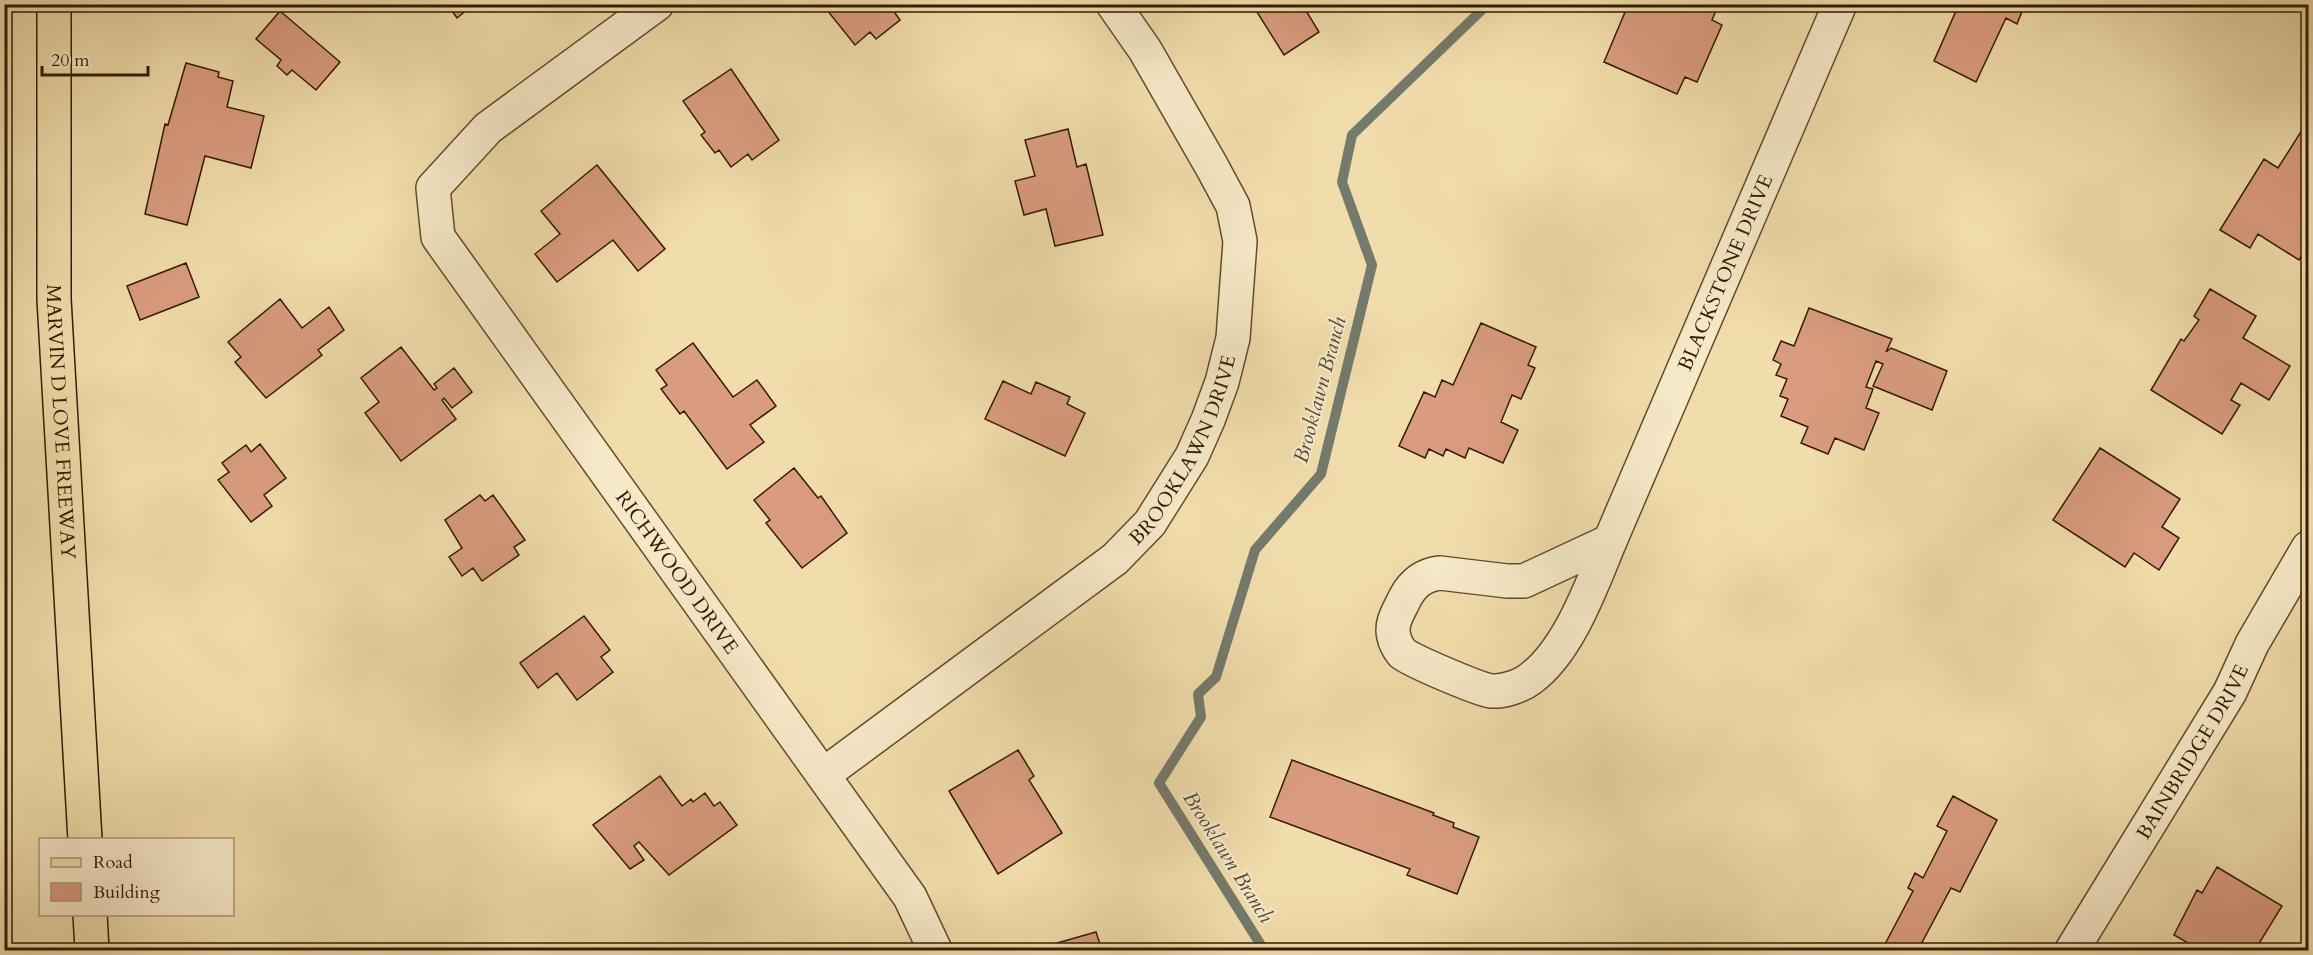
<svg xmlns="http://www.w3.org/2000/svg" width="2313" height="955" viewBox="0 0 2313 955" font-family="Cardo,serif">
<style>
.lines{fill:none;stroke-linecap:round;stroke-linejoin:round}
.stream{stroke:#737b6c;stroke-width:10}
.building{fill:#d99c80;stroke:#321c00;stroke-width:1.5}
.minor-casing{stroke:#624c2b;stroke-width:36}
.major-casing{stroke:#321c00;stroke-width:36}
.minor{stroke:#f6e9c8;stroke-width:33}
.major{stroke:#f1ddab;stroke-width:33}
.labels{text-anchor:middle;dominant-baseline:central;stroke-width:4.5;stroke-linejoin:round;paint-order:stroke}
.street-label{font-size:20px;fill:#321c00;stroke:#f6e9c8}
.water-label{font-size:21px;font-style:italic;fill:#534b36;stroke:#f6e9c8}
</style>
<rect width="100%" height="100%" fill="#f1ddab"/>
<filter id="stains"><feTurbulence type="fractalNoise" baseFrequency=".00333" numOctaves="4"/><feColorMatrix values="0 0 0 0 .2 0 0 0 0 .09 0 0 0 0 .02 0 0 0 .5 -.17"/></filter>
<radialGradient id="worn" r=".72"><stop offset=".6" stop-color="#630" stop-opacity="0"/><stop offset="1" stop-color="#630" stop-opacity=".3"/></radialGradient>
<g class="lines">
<path class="stream" d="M1264 950 1159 783 1201 717 1198 694 1216 677 1255 550 1321 474 1372 265 1342 182 1352 135 1488 4"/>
</g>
<path class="building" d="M447 4H474L457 18Z
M905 4 895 13 900 20 876 39 870 32 855 45 823 5Z
M1252 4H1302L1319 32 1284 55Z
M1647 4H1719L1712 20 1722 25 1697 82 1685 77 1677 94 1604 62 1628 5 1644 11Z
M1959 4H2025L2017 24 2006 18 1976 82 1934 61Z
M280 11 340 62 316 90 292 70 287 75 277 66 281 60 256 39Z
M186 63 219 72 218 77 233 81 227 107 264 116 251 168 205 156 187 225 145 214 165 124 168 125Z
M731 69 779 140 752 160 748 154 731 167 719 150 715 153 701 135 705 132 683 101Z
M2307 122 2308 245 2299 260 2258 234 2250 248 2220 230 2264 159 2278 168Z
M1068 129 1077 167 1086 164 1103 235 1055 246 1046 209 1024 215 1015 181 1035 176 1025 140Z
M597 165 665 249 638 271 613 240 557 282 535 254 560 234 541 211Z
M186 263 199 297 140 320 127 286Z
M2210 289 2256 316 2243 338 2290 366 2269 400 2241 383 2231 400 2240 405 2222 434 2151 390 2181 339 2184 341 2199 320 2194 316Z
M280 299 302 328 329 307 344 330 318 350 322 355 266 398 235 362 241 357 228 342Z
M1809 308 1892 339 1886 352 1891 348 1947 371 1932 410 1873 386 1883 364 1876 361 1866 387 1873 389 1866 408 1879 413 1864 450 1835 438 1828 454 1801 443 1808 427 1781 416 1788 399 1780 396 1787 379 1776 375 1781 364 1773 360 1781 341 1794 346Z
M1481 323 1536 347 1528 365 1535 368 1521 399 1512 395 1501 422 1518 430 1503 463 1469 448 1465 458 1446 449 1443 456 1429 449 1425 458 1399 446 1424 392 1435 397 1442 380 1453 385Z
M693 343 733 397 757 380 776 406 750 425 764 442 727 469 684 411 680 414 661 389 667 385 656 370Z
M401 347 434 390 437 388 434 384 454 368 472 392 452 408 444 398 442 400 456 419 401 461 365 413 379 402 361 378Z
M1003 381 1031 394 1036 382 1070 397 1067 404 1085 413 1065 456 985 419Z
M260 444 286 478 264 495 272 506 251 522 218 480 229 472 222 463 246 445 251 452Z
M2100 448 2180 499 2162 527 2179 538 2159 570 2134 553 2125 567 2053 520Z
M794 468 818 498 821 496 847 533 802 568 766 523 770 520 754 500Z
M480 495 485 501 493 495 525 540 514 547 519 555 482 581 473 568 462 576 449 557 462 548 445 520Z
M584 616 610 650 601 657 613 672 577 700 557 673 538 688 520 663Z
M1018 750 1034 776 1029 780 1062 833 998 874 949 791Z
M1292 760 1434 813 1433 815 1454 823 1453 827 1479 837 1457 894 1407 875 1410 869 1270 817Z
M660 776 682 806 691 799 693 802 705 793 714 806 720 802 737 825 669 875 639 842 634 846 644 860 630 869 593 825Z
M1953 796 1997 820 1960 892 1951 888 1918 950H1894L1884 946 1913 891 1908 888 1915 873 1923 878 1947 831 1937 826Z
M2217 867 2282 906 2255 950H2200L2174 935 2197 890 2202 893Z
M1096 932 1102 950H1044L1043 947Z"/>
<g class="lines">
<defs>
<g id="minor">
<path id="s1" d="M657 4 488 128 433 188 438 237 910 897 935 950"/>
<path d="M1610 541C1592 584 1569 651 1530 679 1521 686 1503 692 1491 691 1478 689 1412 661 1402 653 1399 649 1395 642 1394 637 1390 623 1399 611 1405 598 1413 583 1423 575 1440 573L1507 581H1524Z"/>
<path id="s2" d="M1610 541 1840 4"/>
<path id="s3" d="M823 775 1115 559 1150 523 1192 456 1208 420 1222 382 1233 338 1240 241 1233 206 1212 167 1145 50 1113 4"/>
<path id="s4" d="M2072 950 2230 692 2252 644 2308 548"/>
</g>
<g id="major">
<path id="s5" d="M54 4V299L85 840"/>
<path d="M90 914 92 950"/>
</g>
</defs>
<use href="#minor" class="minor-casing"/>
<use href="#major" class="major-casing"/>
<use href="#minor" class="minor"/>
<use href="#major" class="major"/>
</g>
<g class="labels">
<g class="street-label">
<text stroke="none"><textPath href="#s2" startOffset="292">BLACKSTONE DRIVE</textPath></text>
<text stroke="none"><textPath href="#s5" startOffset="418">MARVIN D LOVE FREEWAY</textPath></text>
<text stroke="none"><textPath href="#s3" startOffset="494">BROOKLAWN DRIVE</textPath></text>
<text stroke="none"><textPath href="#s1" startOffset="752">RICHWOOD DRIVE</textPath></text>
<text stroke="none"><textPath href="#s4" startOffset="232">BAINBRIDGE DRIVE</textPath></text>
</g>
<g class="water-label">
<text transform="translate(1320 390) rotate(-75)">Brooklawn Branch</text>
<text transform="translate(1228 857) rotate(58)">Brooklawn Branch</text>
</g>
</g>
<rect width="2313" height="955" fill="none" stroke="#f1ddab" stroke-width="24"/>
<rect x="6" y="6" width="2301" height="943" fill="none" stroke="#321c00" stroke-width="3"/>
<rect x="12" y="12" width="2289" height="931" fill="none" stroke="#321c00" stroke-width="1.5"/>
<rect x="39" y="838" width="195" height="78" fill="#f6e9c8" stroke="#a89778" stroke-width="1.5"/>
<rect x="51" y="858" width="30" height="9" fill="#f1ddab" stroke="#a89778" stroke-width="1.5"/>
<text x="93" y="868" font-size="18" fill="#321c00">Road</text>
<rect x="51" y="883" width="30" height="18" fill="#d99c80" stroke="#a89778" stroke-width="1.5"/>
<text x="93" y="898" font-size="18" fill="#321c00">Building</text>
<path d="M42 66v9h106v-9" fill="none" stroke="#321c00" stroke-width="3"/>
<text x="51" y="66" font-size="18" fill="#321c00" stroke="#f6e9c8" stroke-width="4.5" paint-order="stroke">20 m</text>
<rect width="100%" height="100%" filter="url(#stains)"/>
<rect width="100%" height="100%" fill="url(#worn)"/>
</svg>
